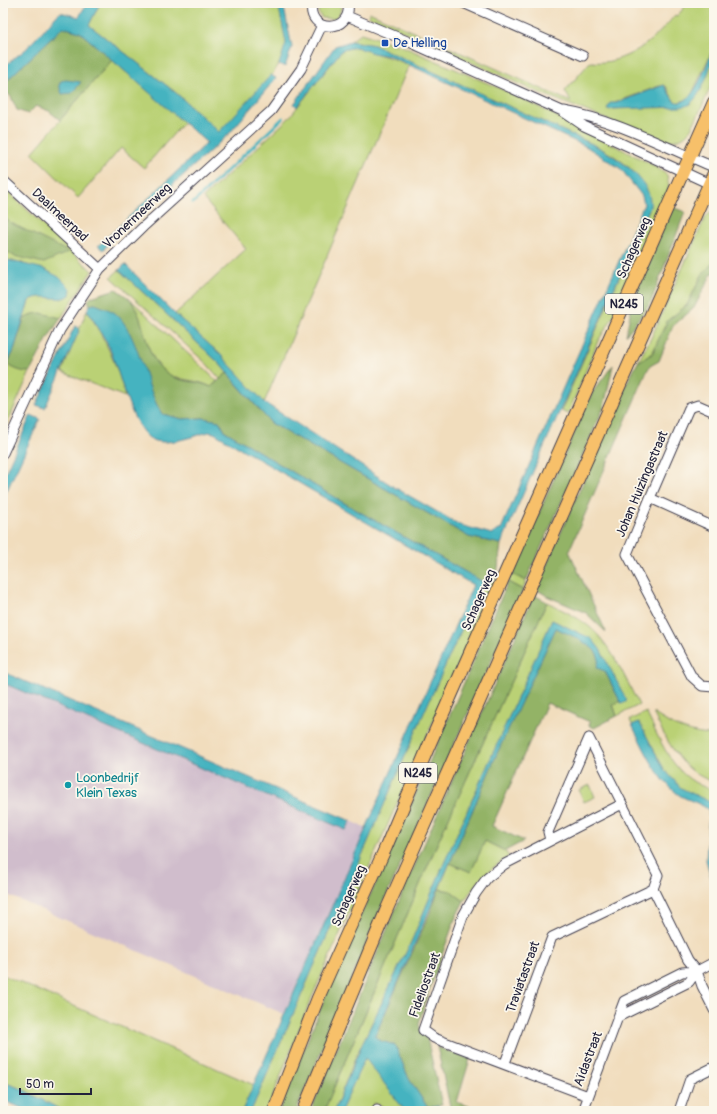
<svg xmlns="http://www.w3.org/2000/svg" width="717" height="1114" viewBox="0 0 717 1114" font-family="Pangolin,sans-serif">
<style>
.industrial{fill:#d0bdcc}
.green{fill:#bad175;stroke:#6e7a58}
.forest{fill:#93b366;stroke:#5a6a50}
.water{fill:#44b3c0;stroke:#336a7e}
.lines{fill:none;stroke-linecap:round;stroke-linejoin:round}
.stream{stroke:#44b3c0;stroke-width:3}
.minor-casing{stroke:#413e4e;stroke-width:11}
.major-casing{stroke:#413e4e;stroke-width:14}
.minor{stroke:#fff;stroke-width:9}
.major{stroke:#f7c06b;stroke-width:12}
.transit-dot{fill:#1a4fb4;stroke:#fbf7ec;stroke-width:1.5}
.culture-dot{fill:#0f9aa8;stroke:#fbf7ec;stroke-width:1.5}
.labels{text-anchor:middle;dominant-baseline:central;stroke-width:3.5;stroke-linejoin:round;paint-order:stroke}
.shield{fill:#fbf7ec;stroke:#636270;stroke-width:1}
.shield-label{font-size:12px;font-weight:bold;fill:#22223b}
.transit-label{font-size:13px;fill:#164399;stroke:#fbf7ec;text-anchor:start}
.street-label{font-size:13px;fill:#22223b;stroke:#fbf7ec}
.culture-label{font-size:13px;fill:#0d838f;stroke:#fbf7ec;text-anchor:start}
</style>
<rect width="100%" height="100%" fill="#fbf7ec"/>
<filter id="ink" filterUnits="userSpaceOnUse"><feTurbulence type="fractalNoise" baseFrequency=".025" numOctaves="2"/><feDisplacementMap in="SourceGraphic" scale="8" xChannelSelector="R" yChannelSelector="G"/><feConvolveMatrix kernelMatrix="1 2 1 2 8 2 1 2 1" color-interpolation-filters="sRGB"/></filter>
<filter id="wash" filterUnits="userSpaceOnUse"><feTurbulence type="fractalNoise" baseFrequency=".012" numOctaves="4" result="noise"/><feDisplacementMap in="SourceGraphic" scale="16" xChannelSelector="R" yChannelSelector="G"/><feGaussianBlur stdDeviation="0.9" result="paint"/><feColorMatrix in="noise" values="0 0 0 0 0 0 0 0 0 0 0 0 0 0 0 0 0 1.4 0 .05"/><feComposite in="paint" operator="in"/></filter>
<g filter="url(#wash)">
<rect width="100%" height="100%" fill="#f1ddbd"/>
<path class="industrial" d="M3 683 346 830 351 821 366 828 284 1014 3 893Z"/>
<path class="green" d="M100 3H278C281 15 286 30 286 42 285 72 239 111 219 132L175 92 89 25Z
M320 3H340C342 10 340 16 333 19L322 18 318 12Z
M688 3H714V47L690 98 677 103 674 101 666 86H659L614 103 612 109 690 104 698 94 714 58C714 64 715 71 714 77 711 87 694 126 688 133 681 141 671 141 661 141L528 88 369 16V12L571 102 565 91 590 62C625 66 655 40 675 15L677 16Z
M361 33 404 47 515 95 653 165 667 175 669 187 667 193 615 314 598 341 568 414 561 411 650 207C648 200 647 192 644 186 633 165 610 153 590 143L374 45 351 41Z
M356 47C374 54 392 57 409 65L264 403 220 354 175 314 246 249 203 198 288 119 342 50Z
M112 60 184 122 144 168 121 148 78 198 32 153Z
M4 188 92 271 61 318 34 314 24 319C25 313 27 304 30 300 37 293 54 297 62 299L23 263 3 259V249L14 256 11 223 3 216Z
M714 208 713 264 702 275 687 305 667 321 652 354 638 362 651 338 705 218Z
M119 270 219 363 227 373 220 379 207 364 111 277Z
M132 301 217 381 211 387C199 380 185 381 172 376 150 368 139 322 132 301Z
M87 310C104 338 118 365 125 397L62 372Z
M7 364 11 367 30 372 3 433V370Z
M512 574 526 581 523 590 508 582Z
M497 576 308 1006 267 1111H251L426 708 483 582Z
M547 602C564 611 585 620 598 635 616 655 627 682 639 705L617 716 613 704 620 701 622 704 600 649 588 638 552 620 445 861 412 940 356 1056 334 1111H324L437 844Z
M646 712C662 744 675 781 714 790V804L681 789 664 769 639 722 632 725 630 720Z
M653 713C672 726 691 735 714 735V782C681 772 668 742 653 713Z
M590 785 595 797 584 802 579 790Z
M485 841 505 851 509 857C489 869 477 881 464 901L451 891 439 889 450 863 471 872Z
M3 975 254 1085 242 1111H63L22 1089 3 1082Z
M365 1057 405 1111H395L374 1103 371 1111H341Z"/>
<path class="forest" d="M63 27 80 32 112 60 60 120 49 111 36 106 28 114 17 110 11 97 3 88V84Z
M672 207 685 212 650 304 626 335 633 298Z
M3 216 11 223 69 252 44 263 14 256 3 249Z
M714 261V273L711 275 694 308 673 326 659 361 650 366 648 369 569 551 606 632 586 613 547 596 536 589 626 385 638 362 652 354 667 321 687 305 702 275Z
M116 289C121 293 129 297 132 302 148 325 143 360 170 375 182 383 198 380 211 387L227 373 271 423 469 537 501 544 497 576 483 582 337 499 225 431 219 421 203 418 182 419 162 414 151 396 130 334 116 314 95 304 90 305 88 300 91 297Z
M41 313 61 318 49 336 30 372C21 372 14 369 7 364L13 353 24 319 33 314Z
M613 365 604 407 526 581 512 574 592 393Z
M508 582 523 590 380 910 296 1111H279L345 948 384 866Z
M534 595 547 602 437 844 324 1111H311L396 908Z
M556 628C570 635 596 643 599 660L597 664 605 671 620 701 613 705 617 716 594 728 589 725 590 722 547 703 492 826 524 841 505 851 485 841 471 872 450 863 498 751Z
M439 889 451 891 464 901 455 919 425 1002 419 1024 421 1033 427 1038 442 1105 428 1108 409 1079 395 1045 381 1041 375 1036 429 915Z
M437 1047 470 1059 457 1102 483 1111H451Z"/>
<path class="water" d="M87 3H100L89 25 175 92 219 132 271 75 276 78 229 134 116 236 103 250 98 246 207 143 80 32 63 27 3 84V67L26 49 60 12 79 17Z
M278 3H283L292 47 285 67 279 64 286 43Z
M351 41 374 45 590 143C612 154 654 179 650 207L501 544 469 537 271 423 219 363 119 270 125 264 175 314 220 354 265 403 394 487 460 525 492 534 501 529 644 204 642 196 621 169 587 147 390 56 373 53 356 47 342 50 297 107 294 104 335 46Z
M714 47C714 61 703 92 692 102 689 106 685 106 680 107L612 109 611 110 607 109 610 103H617L664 85 674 101C693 111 708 59 714 47Z
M66 80 81 82 72 93 62 94 59 85 61 81Z
M3 259 44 269 59 277 71 289 70 295C58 304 42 291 29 301L13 353 3 370Z
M95 304C102 307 109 309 115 313 139 333 144 386 162 414L182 419 203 418 219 421 225 431 337 499 483 582 426 708 251 1111H242L473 585 214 433 209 432C193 436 172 445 155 441 132 435 119 368 109 347 103 335 95 322 87 310L90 305Z
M75 326 80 329 45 408 36 405Z
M31 415 40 419 3 499V478Z
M552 620 592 639 600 649 627 701 622 704 620 701 605 671 597 668C597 663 600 661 598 656 595 645 566 633 556 628L498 751 375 1036 381 1041 395 1045 409 1079 428 1108 438 1106 439 1111H405L365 1058 341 1111H334L362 1044 412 940 445 861Z
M3 672 351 821 346 830 3 683Z
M639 722 664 769 681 788 714 804V888L706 860 709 811C704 804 687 800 679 795 656 778 645 750 632 725Z
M3 1082 22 1089 63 1111H28L3 1100Z"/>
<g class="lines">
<path class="stream" d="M193 203 283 118"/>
</g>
</g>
<g filter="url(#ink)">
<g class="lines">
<defs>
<path id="minor" d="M312 3C306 34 353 34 348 3
M463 3 583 56
M347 16 407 41 562 111 584 126 714 186
M564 111C617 120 664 147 714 167
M3 180 100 269
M714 412 698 405 689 408 650 498 627 554 692 677 702 686 714 687
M3 453 60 330 100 269 143 227 271 111 301 69 322 25
M650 498 714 527
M589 738 658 875 653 889 688 960 697 971 702 986 714 1010
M550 840 548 832 589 738
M618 1017 689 982 697 971
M505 1063 552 937 653 889
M588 1096 434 1038 423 1030 463 916 476 893 487 878 505 864 622 804
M377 1111V1110
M583 1111 624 1001 682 972 697 971 714 962
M679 1111 690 1079 714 1067"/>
<path id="major" d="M274 1111 318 998 386 847 430 743 714 102
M303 1111 386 911 714 173"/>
</defs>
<use href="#minor" class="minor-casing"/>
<use href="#major" class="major-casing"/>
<use href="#minor" class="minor"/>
<use href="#major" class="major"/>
</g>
</g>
<rect class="transit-dot" x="381" y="39" width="8" height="8" rx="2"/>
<circle class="culture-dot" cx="68" cy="785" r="4"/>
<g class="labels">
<g class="shield">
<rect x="605" y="294" width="38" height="20" rx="3"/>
<rect x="399" y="763" width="38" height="20" rx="3"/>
</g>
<g class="shield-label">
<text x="624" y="304">N245</text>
<text x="418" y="773">N245</text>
</g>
<g class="transit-label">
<text x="393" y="43">De Helling</text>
</g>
<g class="street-label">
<text transform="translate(60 215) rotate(43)">Daalmeerpad</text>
<text transform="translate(137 216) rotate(-43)">Vronermeerweg</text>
<text transform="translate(634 248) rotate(-66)">Schagerweg</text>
<text transform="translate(642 484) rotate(-67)">Johan Huizingastraat</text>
<text transform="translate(479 600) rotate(-66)">Schagerweg</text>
<text transform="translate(349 896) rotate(-66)">Schagerweg</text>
<text transform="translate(523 977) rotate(-70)">Traviatastraat</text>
<text transform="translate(425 985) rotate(-70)">Fideliostraat</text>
<text transform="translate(588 1059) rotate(-69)">Aïdastraat</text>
</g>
<g class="culture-label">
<text x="76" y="778">Loonbedrijf<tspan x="76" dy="15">Klein Texas</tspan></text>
</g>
</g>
<rect width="717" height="1114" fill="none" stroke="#fbf7ec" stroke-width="16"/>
<path d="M20 1088v6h71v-6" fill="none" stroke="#22223b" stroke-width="2"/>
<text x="26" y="1088" font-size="12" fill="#22223b" stroke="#fbf7ec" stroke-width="3" paint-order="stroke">50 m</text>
</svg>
